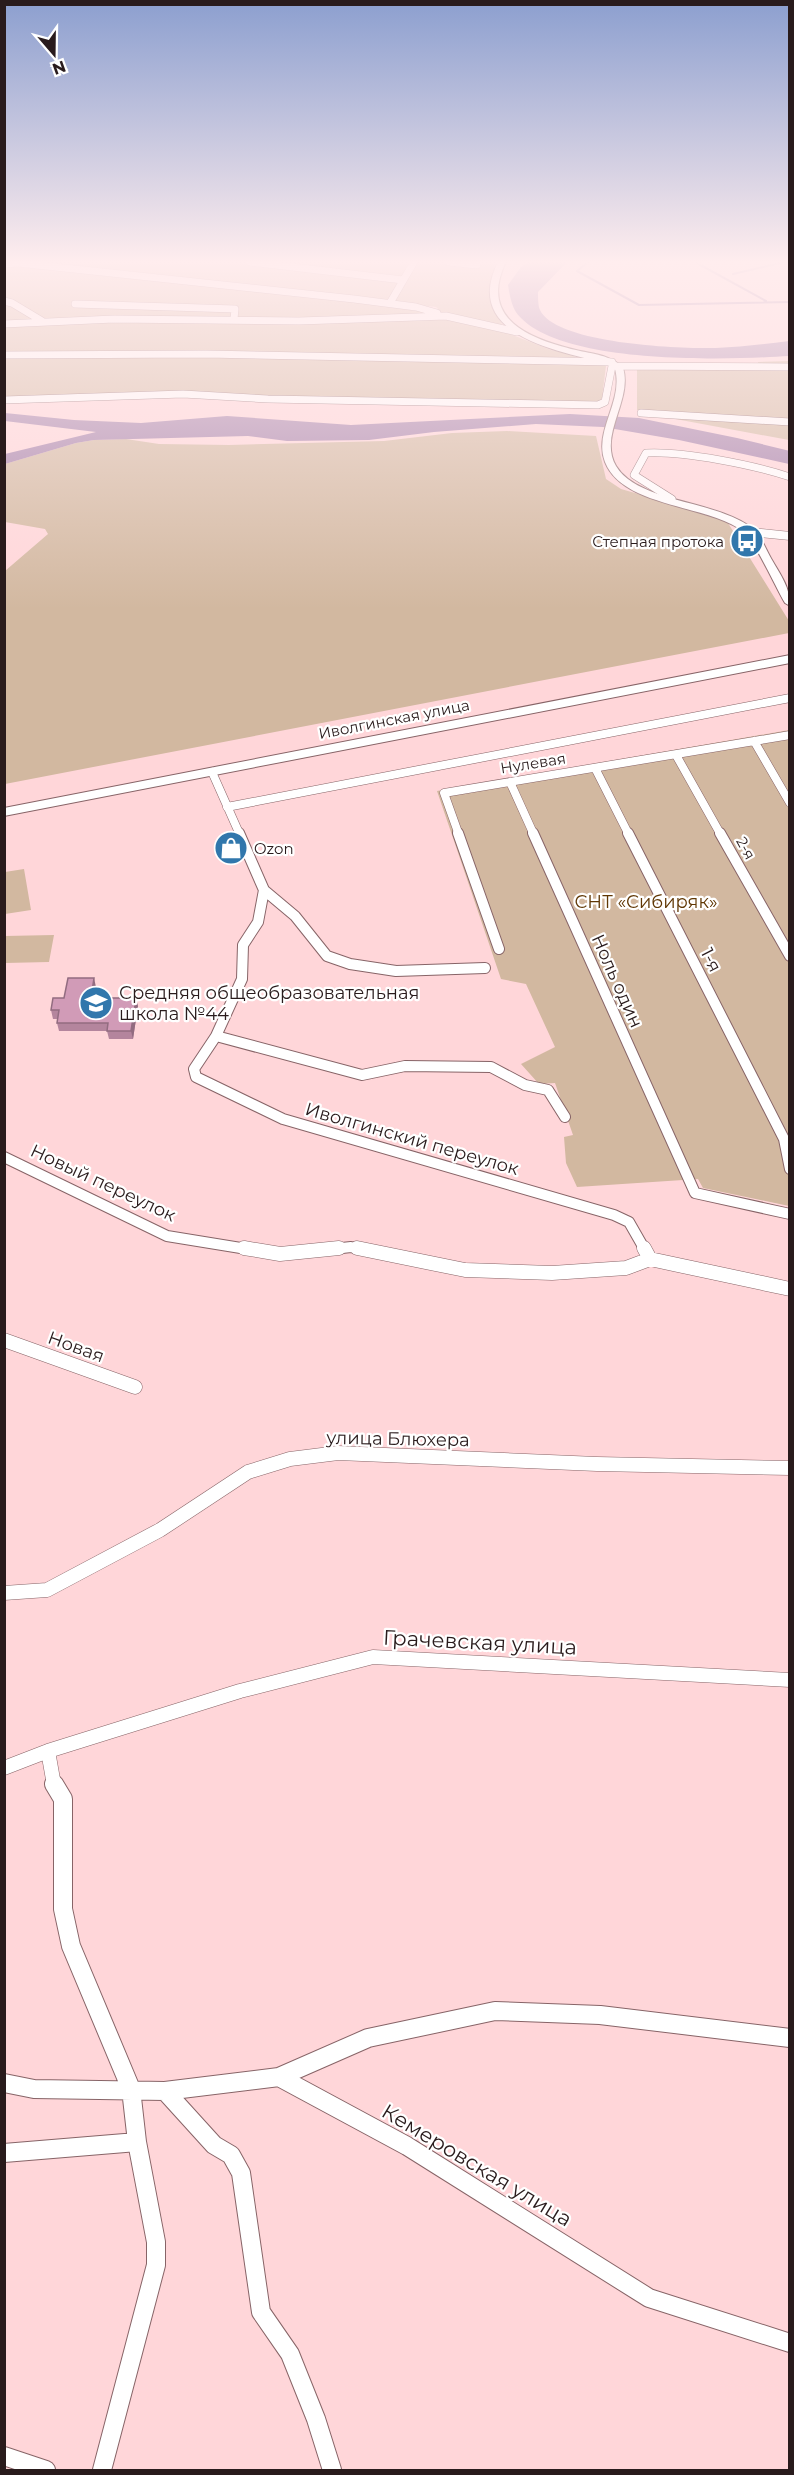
<svg xmlns="http://www.w3.org/2000/svg" width="794" height="2475" viewBox="0 0 794 2475" font-family="Montserrat,sans-serif">
<style>
.green{fill:#d2b8a0}
.water{fill:#a37fa9}
.lines{fill:none;stroke-linecap:round;stroke-linejoin:round}
.stream{stroke:#a37fa9;stroke-width:2}
.street-far4-casing{stroke:#876467;stroke-width:8}
.street-far3-casing{stroke:#876467;stroke-width:9}
.street-far2-casing{stroke:#876467;stroke-width:12}
.street-far1-casing{stroke:#876467;stroke-width:15}
.street-casing{stroke:#876467;stroke-width:20}
.secondary-casing{stroke:#876467;stroke-width:2}
.primary-casing{stroke:#876467;stroke-width:2}
.street-far4{stroke:#fff;stroke-width:7}
.street-far3{stroke:#fff;stroke-width:8}
.street-far2{stroke:#fff;stroke-width:10}
.street-far1{stroke:#fff;stroke-width:14}
.street{stroke:#fff;stroke-width:18}
.secondary{fill:#fff;fill-rule:evenodd}
.primary{fill:#fff;fill-rule:evenodd}
.wall{fill:#b4859d}
.shaded-wall{fill:#926c80}
.building{fill:#d19bb7;stroke:#926c80;stroke-width:1.5}
.labels{text-anchor:middle;dominant-baseline:central;stroke-width:4.5;stroke-linejoin:round;paint-order:stroke}
.far-poi-label{font-size:15px;fill:#291b1c;stroke:#fff;text-anchor:end}
.far-street-label{font-size:15px;fill:#291b1c;stroke:#fff}
.park-label{font-size:18px;fill:#603704;stroke:#fff}
.street-label{font-size:18px;fill:#291b1c;stroke:#fff}
.poi-label{font-size:18px;fill:#291b1c;stroke:#fff;text-anchor:start}
.near-street-label{font-size:21px;fill:#291b1c;stroke:#fff}
</style>
<rect width="100%" height="100%" fill="#ffd6d9"/>
<path class="green" d="M4 262 404 307 510 334 551 350 574 355 576 362 603 364 606 366 602 398 598 402 267 398 191 393 5 398Z
M32 262H496C485 290 489 300 503 326L441 312 436 307Z
M789 361V440L670 418V413L637 410V366L759 368 758 362Z
M507 431 596 436 606 479 621 489 719 517 728 523 789 621V633L5 784V571L48 534 45 529 5 522V464L76 443 94 440 126 439 159 444 229 445 384 441 452 433Z
M789 730V1206L703 1188 698 1179 577 1187 566 1163 564 1137 573 1135 555 1083 539 1084 521 1064 555 1047 526 984 501 979 437 791Z
M24 869 31 910 5 914V872Z
M54 935 49 962 5 963V936Z"/>
<path class="water" d="M529 262H567L538 292C538 297 538 306 540 310 556 344 681 349 716 348 740 347 765 344 789 341V356C727 360 567 365 521 318 512 310 510 297 508 285L521 267Z
M5 413 74 420 141 423 227 416 351 425 570 414 639 418 737 438 790 451 789 464 679 440 603 427 536 424 434 432 369 440 287 441 248 436 94 440 76 443 5 464V454L96 432 5 421Z"/>
<g class="lines">
<path class="stream" d="M588 262 577 271 639 305 790 302
M695 262 766 301
M733 274 784 262"/>
<defs>
<path id="street-far4" d="M250 262 403 280
M449 262 477 265
M4 264 18 263 354 299 416 307 437 313
M4 301 12 303 42 321
M390 303 414 262
M75 304 235 309 234 319
M4 324 114 319 299 321 446 316 517 332
M4 355 206 354 612 362
M4 400 183 394 268 399 598 405 605 402 612 366 790 367
M641 413 790 422
M672 499 634 475 646 453C684 451 754 465 790 477"/>
<path id="street-far3" d="M751 532 790 536
M754 741 790 803
M676 755 721 835
M595 768 629 835
M212 772 240 835
M510 782 534 835
M227 807 790 698
M459 835 444 793 790 735"/>
<path id="street-far2" d="M239 833 264 890 258 922 243 945 242 979 216 1036 194 1069 196 1077 283 1119 614 1215 629 1222 645 1250
M458 833 499 949
M533 833 695 1193 790 1214
M628 833 784 1139 790 1169
M720 833 790 956
M264 890 295 916 327 956 350 964 396 971 485 968
M216 1036 362 1075 405 1066 491 1067 525 1085 548 1090 565 1117
M4 1157 167 1236 253 1250
M324 1250 351 1247 364 1250"/>
<path id="street-far1" d="M244 1248 280 1254 339 1248
M357 1248 465 1270 552 1273 626 1268 650 1259 790 1289
M644 1248 650 1259
M4 1340 135 1387
M4 1593 47 1590 160 1530 248 1472 290 1459 338 1453 597 1464 790 1468
M48 1751 54 1785
M4 1768 48 1751 240 1691 373 1657 790 1680"/>
<path id="street" d="M54 1784 63 1799V1909L71 1946 131 2089 137 2142 156 2242V2265L102 2470
M279 2077 368 2038 495 2011 600 2015 790 2038
M4 2083 34 2089 165 2091 279 2077 407 2146 649 2298 790 2343
M165 2091 214 2145 231 2155 241 2173 261 2312 290 2354 316 2419 332 2470
M4 2153 137 2142
M4 2456 46 2470"/>
<path id="secondary" d="M498 262H506C478 319 530 339 576 350 592 354 612 355 623 368 633 400 598 435 616 466 638 503 718 500 753 529 761 535 766 550 772 560 781 576 790 587 790 606L785 603C776 588 755 541 744 532 708 504 623 508 605 462 593 431 624 401 615 369L609 364C559 351 461 336 498 262Z"/>
<path id="primary" d="M790 655V663L4 816V808Z"/>
</defs>
<use href="#street-far4" class="street-far4-casing"/>
<use href="#street-far3" class="street-far3-casing"/>
<use href="#street-far2" class="street-far2-casing"/>
<use href="#street-far1" class="street-far1-casing"/>
<use href="#street" class="street-casing"/>
<use href="#secondary" class="secondary-casing"/>
<use href="#primary" class="primary-casing"/>
<use href="#street-far4" class="street-far4"/>
<use href="#street-far3" class="street-far3"/>
<use href="#street-far2" class="street-far2"/>
<use href="#street-far1" class="street-far1"/>
<use href="#street" class="street"/>
<use href="#secondary" class="secondary"/>
<use href="#primary" class="primary"/>
</g>
<path class="wall" d="M96 987 94 998 138 1006 133 1039H109L107 1031H59L57 1023V1019H53L51 1010 64 998Z"/>
<path class="shaded-wall" d="M94 978 96 987 92 1007 91 998Z
M136 998 138 1006 133 1039 131 1031Z"/>
<path class="building" d="M68 978H94L91 998H136L131 1031H107L108 1023H57L59 1010H51L53 998H64Z"/>
<linearGradient id="sky" x2="0" y2="1"><stop stop-color="#8c9fcf"/><stop offset="0.43" stop-color="#ffedee"/><stop offset="1" stop-color="#ffedee" stop-opacity="0"/></linearGradient>
<rect width="794" height="609" fill="url(#sky)"/>
<defs>
<symbol id="bus-disc" viewBox="-11 -11 22 22"><circle r="9.5" fill="#3177ac" stroke="#fff"/><path d="M-5-6H5V4H4V6H2V4H-2V6H-4V4H-5ZM-3.5-4V0h7V-4ZM-3.5 1.2v1.5H-2V1.2ZM2 1.2v1.5H3.5V1.2Z" fill="#fff"/></symbol>
<symbol id="shop-disc" viewBox="-11 -11 22 22"><circle r="9.5" fill="#3177ac" stroke="#fff"/><path d="M-5-2.5h2.3a2.7 3.5 0 0 1 5.4 0H5L5.5 6h-11ZM-1.5-2.5h3a1.5 2.3 0 0 0-3 0Z" fill="#fff"/></symbol>
<symbol id="school-disc" viewBox="-11 -11 22 22"><circle r="9.5" fill="#3177ac" stroke="#fff"/><path d="M0-5L7-2L0 1L-7-2ZM-4 1L0 2.5L4 1V4Q0 6-4 4Z" fill="#fff"/></symbol>
</defs>
<g fill-rule="evenodd">
<use href="#bus-disc" x="728" y="522" width="38" height="38"/>
<use href="#shop-disc" x="212" y="829" width="38" height="38"/>
<use href="#school-disc" x="77" y="984" width="38" height="38"/>
</g>
<g class="labels">
<g class="far-poi-label">
<text x="724" y="541">Степная протока</text>
<text x="254" y="848" text-anchor="start">Ozon</text>
</g>
<g class="far-street-label">
<text transform="translate(394 719) rotate(-11)">Иволгинская улица</text>
<text transform="translate(533 763) rotate(-9)">Нулевая</text>
<text transform="translate(746 848) rotate(61)">2-я</text>
</g>
<g class="park-label">
<text x="646" y="902">СНТ «Сибиряк»</text>
</g>
<g class="street-label">
<text transform="translate(711 960) rotate(63)">1-я</text>
<text transform="translate(617 981) rotate(66)">Ноль один</text>
<text transform="translate(412 1139) rotate(16)">Иволгинский переулок</text>
<text transform="translate(103 1183) rotate(25)">Новый переулок</text>
<text transform="translate(76 1347) rotate(20)">Новая</text>
<text transform="translate(398 1439) rotate(1)">улица Блюхера</text>
</g>
<g class="poi-label">
<text x="119" y="993">Средняя общеобразовательная<tspan x="119" dy="21">школа №44</tspan></text>
</g>
<g class="near-street-label">
<text transform="translate(480 1642) rotate(3)">Грачевская улица</text>
<text transform="translate(477 2165) rotate(31)">Кемеровская улица</text>
</g>
</g>
<rect width="794" height="2475" fill="none" stroke="#291b1c" stroke-width="12"/>
<g transform="translate(54 54) rotate(160)" stroke="#ffffff" stroke-width="4.5" paint-order="stroke">
<path d="M0-4.5L10 22L0 15L-10 22Z" fill="#291b1c"/>
<text y="-9" font-size="16" font-weight="bold" text-anchor="middle" fill="#291b1c">N</text>
</g>
</svg>
